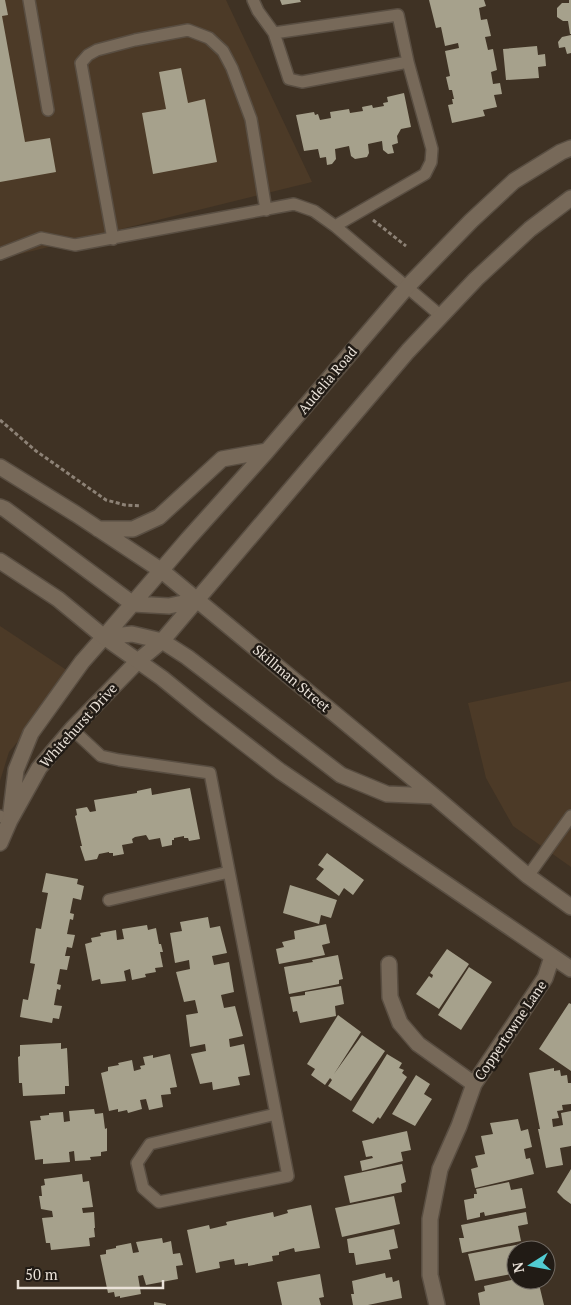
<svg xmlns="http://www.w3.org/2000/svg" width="571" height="1305" viewBox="0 0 571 1305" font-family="'PT Serif',serif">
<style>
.built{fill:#4c3a27}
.building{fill:#a6a18c}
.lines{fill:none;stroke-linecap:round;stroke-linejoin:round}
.service-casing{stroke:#594e42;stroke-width:14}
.minor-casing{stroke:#594e42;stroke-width:18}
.tertiary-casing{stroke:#594e42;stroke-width:18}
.secondary-casing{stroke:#594e42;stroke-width:18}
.path{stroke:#8d8276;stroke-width:3;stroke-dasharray:4 2.5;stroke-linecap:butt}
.service{stroke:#776959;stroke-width:11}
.minor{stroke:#776959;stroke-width:15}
.tertiary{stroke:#776959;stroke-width:15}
.secondary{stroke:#776959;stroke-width:15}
.labels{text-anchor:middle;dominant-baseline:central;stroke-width:5;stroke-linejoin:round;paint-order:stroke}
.street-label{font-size:14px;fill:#e9e1d8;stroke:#211b15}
</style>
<rect width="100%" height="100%" fill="#3f3224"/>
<path class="built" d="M0 0H226L312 182 0 259Z
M0 626 74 675 9 752 0 781Z
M571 681V867L513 826 486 778 468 703Z"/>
<path class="building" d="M0 0H5L8 15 2 16 25 142 50 138 56 172 0 182Z
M280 0H300L301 2 282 5Z
M429 0H484L486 6 479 8 481 20 487 19 491 36 485 37 488 50 493 49 497 70 491 72 493 84 500 83 502 94 494 95 497 107 483 110 485 116 452 123 448 105 453 104 452 99H454L452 90H449L446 77 450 76 445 51 459 48 458 43 445 46 441 27 436 28Z
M569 0H571V34H570L568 21H563L557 17V8L562 3H569Z
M571 35V53L567 54 565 47 559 48 558 42 562 37Z
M537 46 538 55 545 54 546 66 538 67 539 78 506 80 503 49Z
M181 68 188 103 205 99 217 162 153 174 142 113 166 109 159 72Z
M404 93 411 127 401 129 397 136 398 143 392 145 394 153 388 154 383 150 382 141 368 144 369 153 367 157 355 159 351 156 349 146 335 149 336 159 332 164 327 165 326 157 320 158 318 149 304 151 296 115 314 112 315 115 318 114 320 120 331 118 330 112 349 109 350 113 363 111 362 107 372 105 373 108 384 106 383 103 388 102 387 97Z
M151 788 152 795 190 788 200 839 189 841 188 838H184V836L174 838V840H172V845L162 847 160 838 149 840 146 835 135 837 132 839 133 843 122 845 124 854 113 856V853H109V852L99 854 97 859 85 861 80 846H82L75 816 77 815 76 809 87 807 90 812 96 811 94 800 137 793V791Z
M327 853 364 880 353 895 344 888 339 896 316 879 324 869 318 865Z
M46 873 78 879 77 884 84 886 81 900 73 898 70 913 74 914 73 920 70 919 67 934 75 935 72 948 67 947 65 956H70L67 970 60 969 57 984 61 985 60 990 57 989 54 1005 62 1006 59 1019 53 1018 52 1023 20 1017 23 999 28 1000 35 964 30 963 36 928 41 929 48 893 42 892Z
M290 885 337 900 331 918 321 915 319 924 283 913Z
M208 917 210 928 220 926 227 953 212 956 214 965 229 962 234 992 221 995 224 1008 235 1006 243 1036 229 1039 230 1047 244 1044 250 1075 238 1077 240 1085 213 1090 212 1082 200 1084 191 1054 206 1051 205 1044 190 1047 186 1015 198 1013 195 1000 184 1002 176 972 190 969 189 960 175 963 170 933 182 931 180 922Z
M326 924 330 943 322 945 325 955 279 964 276 949 284 947 282 942 295 939 294 931Z
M147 925 148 930 156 928 159 944H161L163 952H160L163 967 155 968 156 972 145 974 146 977 132 980 130 969 124 971 126 981 101 984 100 979 92 981 85 944 92 942 91 938 101 936 100 933 116 930 117 940 124 939 122 929Z
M447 949 469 964 439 1009 416 994 429 976 432 978 433 975 430 973Z
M338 955 343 979 339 980V984L289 994 284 967 313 962 312 960Z
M469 967 492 982 461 1030 438 1015Z
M341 986 344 1004 335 1006 336 1016 300 1023 297 1011 293 1012 290 997 305 995V992Z
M569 1003 571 1004V1071L539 1049Z
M338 1015 361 1032 334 1074 362 1035 385 1051 351 1101 328 1086 332 1080 330 1078 325 1085 311 1075 315 1069 307 1064Z
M61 1043V1049L67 1048 69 1086H65V1094L23 1096 22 1083H19L18 1057 20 1056V1045Z
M170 1054 177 1087 170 1088 171 1094 161 1095 163 1107 149 1110 146 1099 140 1100 142 1109 128 1113 127 1110 118 1112V1109L109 1111 101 1073 108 1071V1067L119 1065 118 1063 132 1060 134 1071 141 1069 140 1066 145 1065 143 1057 153 1055V1058Z
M387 1054 402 1063 399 1068 404 1070 402 1073 407 1077 380 1119 378 1117 373 1124 352 1111Z
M554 1068V1071L560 1070 561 1076 567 1075 568 1083H571V1104L562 1105 563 1110 557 1111 559 1118 552 1119 553 1127 563 1125 561 1113 571 1111V1146L560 1148 563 1165 546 1168 538 1129H540L529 1073Z
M416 1075 430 1084 424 1094 432 1099 415 1126 392 1114Z
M94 1109 95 1114 103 1113 105 1129 107 1128V1151L101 1152V1156L90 1157 91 1160 75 1161 74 1151 69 1152 70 1162 43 1164V1159L35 1160 30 1121 41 1120 40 1116 49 1115V1113L63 1112 64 1122 70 1121 69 1111Z
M518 1119 521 1131 528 1129 532 1147 524 1149 526 1159 530 1158 534 1174 475 1188 471 1169 478 1167 475 1156 485 1154 481 1136 493 1134 490 1123Z
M407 1131 411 1150 401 1152 403 1161 362 1171 360 1161 373 1158 372 1156 366 1157 362 1141Z
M402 1164 406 1182 401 1184 402 1192 350 1203 344 1176Z
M571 1169V1204L564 1199 557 1192Z
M82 1174 83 1182 89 1181 93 1207 82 1208 83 1213 94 1212 95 1228H94L95 1237 89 1238 90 1246 51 1250 50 1243H46L42 1218 53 1217 52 1211 41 1209 39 1196H42L41 1186 45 1185 44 1179Z
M509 1182 511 1190 522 1188 526 1208 485 1216 484 1212 480 1213V1217L467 1220 464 1200 474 1198V1194H477L476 1189Z
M394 1196 400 1224 342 1237 335 1208Z
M311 1205 320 1248 295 1252 294 1248 279 1252V1255L272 1256 273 1261 248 1266V1263L235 1265 234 1259 219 1262 220 1268 196 1273 187 1230 209 1225 210 1229 227 1225 226 1222 273 1212 274 1217 288 1213 287 1210Z
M526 1212 528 1224 518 1226 521 1241 462 1253 459 1238H464L461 1225Z
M394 1229 398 1248 389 1250 391 1259 356 1265 354 1253H349L347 1239Z
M162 1238 163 1243 171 1241 173 1254 180 1253 183 1265 176 1266 178 1279 146 1285 143 1275 138 1276 141 1294 120 1298V1296L115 1297 114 1292 108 1293 100 1255 106 1254V1250L116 1248V1246L131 1243 133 1253 139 1252 136 1242Z
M531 1242 533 1250H516V1273L475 1281 468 1254Z
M385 1273 386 1278 392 1277 393 1282 399 1280 402 1298 368 1305H353L351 1294H354L352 1281Z
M320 1274 324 1297 319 1298 321 1305H282L277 1282Z
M516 1279V1280H538L544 1305H480L478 1293 485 1291 484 1286Z
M154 1302 166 1304V1305H154Z"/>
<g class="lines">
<defs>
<path id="service" d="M29 0 48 110
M253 0 258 11 274 33 289 79 302 82 408 62 398 15 274 33
M335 226 425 174 431 162 432 149 408 62
M113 239 81 63 88 55 97 50 135 40 188 30 209 38 223 51 232 68 251 119 266 210
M0 254 41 238 75 245 294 204 314 211 335 226 441 316
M72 729 101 756 119 760 210 773 288 1176 159 1202 143 1188 137 1163 150 1144 276 1114
M0 816 10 820
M528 876 571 816
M109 900 229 872"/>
<path id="minor" d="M389 964 390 997 400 1023 418 1044 474 1084
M437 1305 430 1275V1219L440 1169 459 1126 474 1084 545 978 552 957"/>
<path id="tertiary" d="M11 811 16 770 31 733 82 662 104 637
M0 843 10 820 39 768 72 729 138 661"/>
<path id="secondary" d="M0 467 76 514 162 571 434 796 528 876 571 907
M0 507 5 509 133 604 169 606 197 600
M98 529H133L159 517 222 459 267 451
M0 561 58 599 104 637 162 678 205 713 280 771 571 969
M104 637 188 539 267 451 407 287 471 221 514 181 561 152 571 148
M104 637 132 634 162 641 187 657 341 775 387 794 434 796
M138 661 162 641 408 351 476 279 530 229 571 198"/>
</defs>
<use href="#service" class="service-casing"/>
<use href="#minor" class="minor-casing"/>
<use href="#tertiary" class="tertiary-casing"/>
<use href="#secondary" class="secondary-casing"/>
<path class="path" d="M373 220 406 246
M0 420 36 451 106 500 125 505 141 506"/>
<use href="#service" class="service"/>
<use href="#minor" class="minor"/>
<use href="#tertiary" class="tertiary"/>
<use href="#secondary" class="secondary"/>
</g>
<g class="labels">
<g class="street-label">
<text transform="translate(327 380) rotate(-50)">Audelia Road</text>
<text transform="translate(292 678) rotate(40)">Skillman Street</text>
<text transform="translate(78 725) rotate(-48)">Whitehurst Drive</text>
<text transform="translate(510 1030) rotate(-56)">Coppertowne Lane</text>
</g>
</g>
<g transform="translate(531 1265) rotate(259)"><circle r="24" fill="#211b15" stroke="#716a63"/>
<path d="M0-4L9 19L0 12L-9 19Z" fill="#51ccd2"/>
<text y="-8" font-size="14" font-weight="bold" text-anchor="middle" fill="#e9e1d8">N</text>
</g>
<path d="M18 1280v8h145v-8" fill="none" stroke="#e9e1d8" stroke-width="2.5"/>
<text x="25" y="1280" font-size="15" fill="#e9e1d8" stroke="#211b15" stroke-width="4" paint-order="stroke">50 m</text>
</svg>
